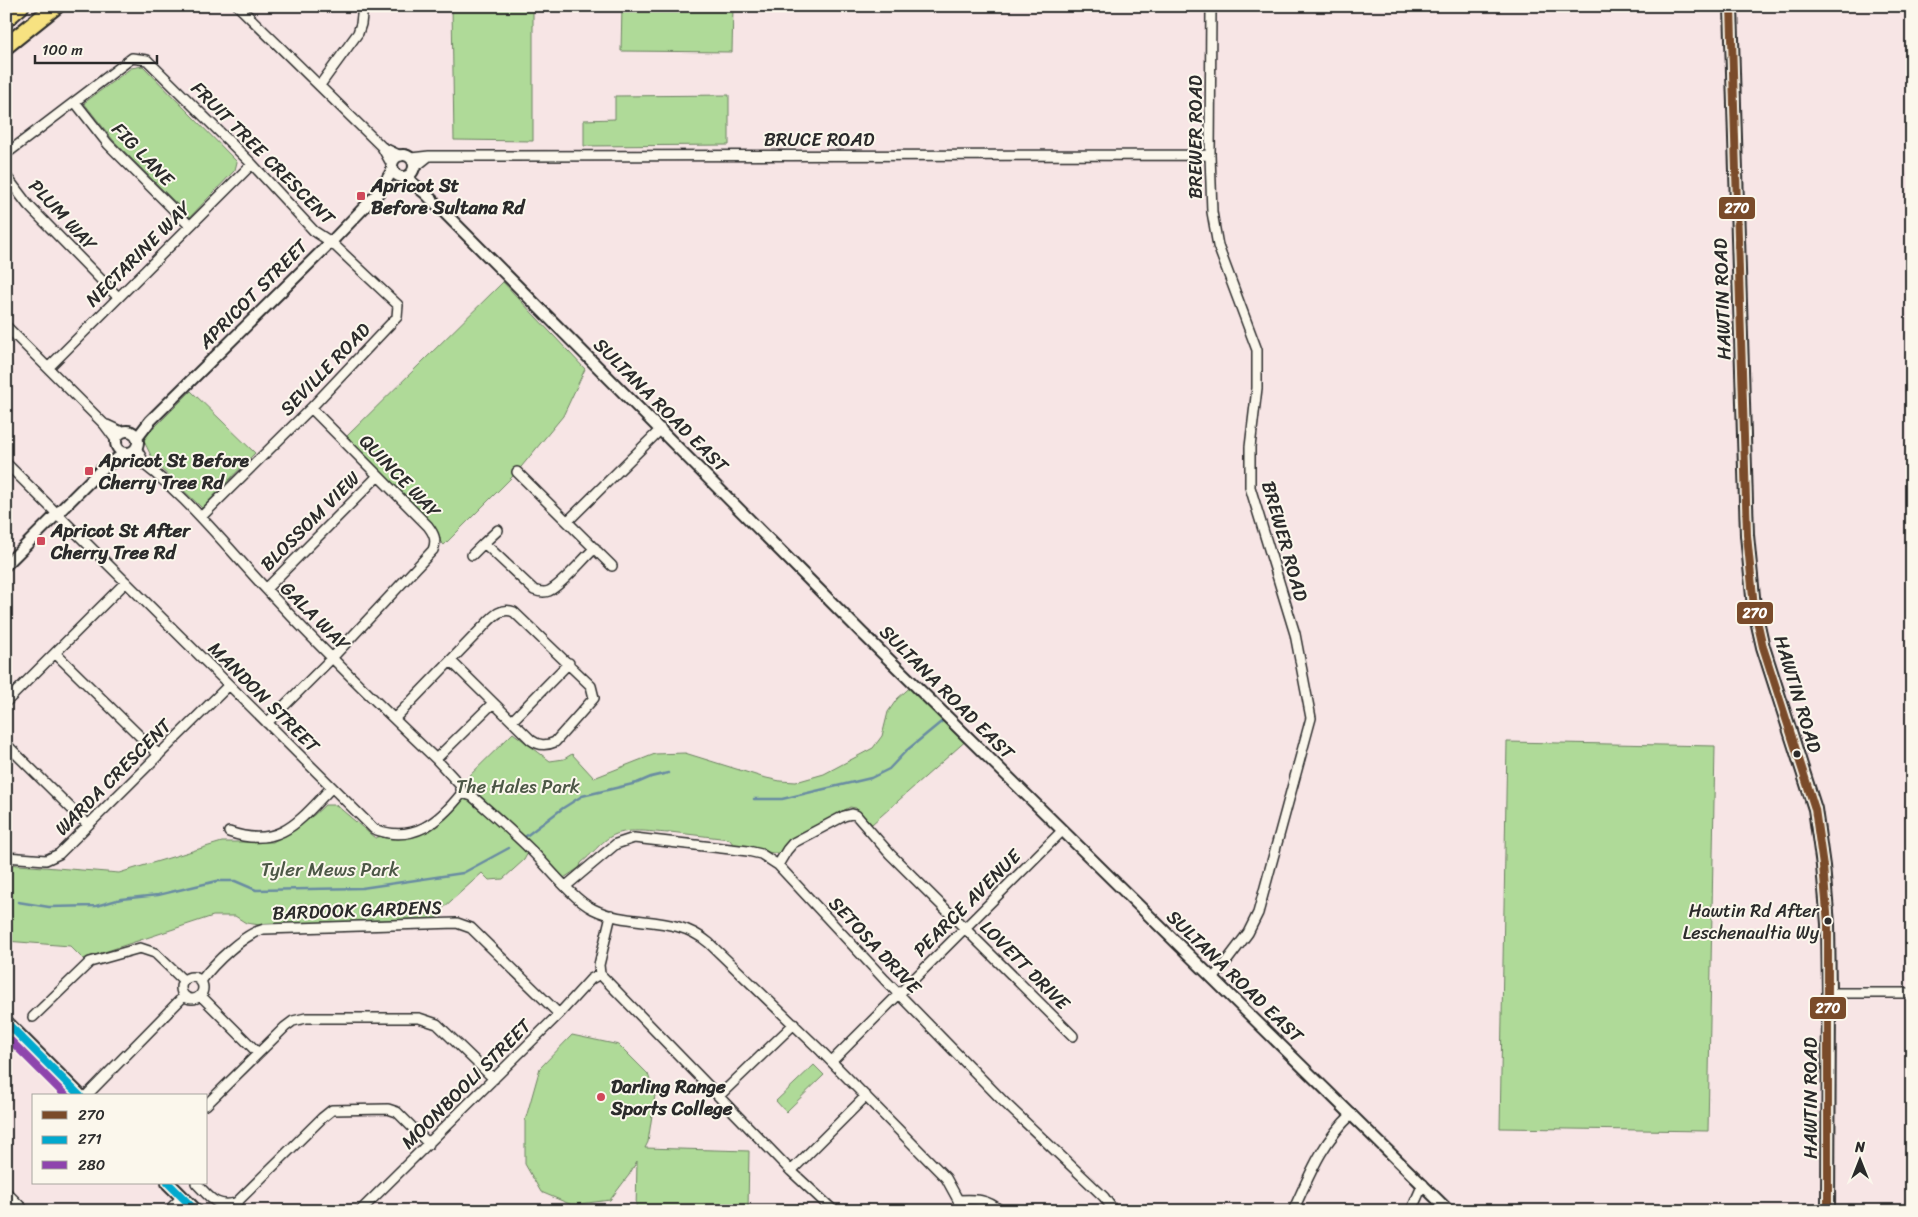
<svg xmlns="http://www.w3.org/2000/svg" width="1918" height="1217" viewBox="0 0 1918 1217" font-family="Sriracha,sans-serif">
<style>
.green{fill:#afda98;stroke:#6d8262}
.lines{fill:none;stroke-linecap:round;stroke-linejoin:round}
.stream{stroke:#698ca2;stroke-width:2.5}
.minor-casing{stroke:#2b2b2b;stroke-width:12}
.tertiary-casing{stroke:#2b2b2b;stroke-width:14}
.secondary-casing{stroke:#2b2b2b;stroke-width:16}
.motorway-casing{stroke:#2b2b2b;stroke-width:19}
.minor{stroke:#fbf7ec;stroke-width:9}
.tertiary{stroke:#fbf7ec;stroke-width:10}
.secondary{stroke:#fbf7ec;stroke-width:12}
.motorway{stroke:#f7e281;stroke-width:15}
.bus-1-casing{stroke:#fbf7ec;stroke-width:11}
.bus-2-casing{stroke:#fbf7ec;stroke-width:11}
.bus-3-casing{stroke:#fbf7ec;stroke-width:11}
.bus-1{stroke:#7a4b2a;stroke-width:8}
.bus-2{stroke:#00a9ce;stroke-width:8}
.bus-3{stroke:#8e44ad;stroke-width:8}
.poi-dot{fill:#d1495b;stroke:#fbf7ec;stroke-width:2}
.bus-dot{fill:#2b2b2b;stroke:#fbf7ec;stroke-width:2}
.labels{text-anchor:middle;dominant-baseline:central;stroke-width:4;stroke-linejoin:round;paint-order:stroke}
.bus-label{font-size:18px;fill:#2b2b2b;stroke:#fbf7ec;text-anchor:end}
.street-label{font-size:19px;fill:#2b2b2b;stroke:#fbf7ec}
.poi-label{font-size:19px;font-weight:bold;fill:#2b2b2b;stroke:#fbf7ec;text-anchor:start}
.park-label{font-size:19px;fill:#4c5746;stroke:#fbf7ec}
.line-badge{stroke:#fbf7ec;stroke-width:2}
.badge-label{font-size:14px;text-anchor:middle;font-weight:bold;fill:#fff}
</style>
<rect width="100%" height="100%" fill="#f7e5e5"/>
<filter id="ink" filterUnits="userSpaceOnUse"><feTurbulence type="fractalNoise" baseFrequency=".02" numOctaves="2"/><feDisplacementMap in="SourceGraphic" scale="10" xChannelSelector="R" yChannelSelector="G"/><feConvolveMatrix kernelMatrix="1 2 1 2 8 2 1 2 1" color-interpolation-filters="sRGB"/></filter>
<g filter="url(#ink)">
<path class="green" d="M452 6H533V141L454 140Z
M622 6H733L732 52 621 51Z
M143 66 237 162 235 170 190 217 113 140 84 103 131 68Z
M729 95V145L584 146V120L615 119V96Z
M503 282 585 369 563 416 517 472 444 545 343 440Z
M191 391 255 453 202 508 154 462 143 439Z
M914 684 969 738 872 824 856 808 850 807 793 838 779 853H773L734 845 729 839 670 832 668 833C649 832 627 827 610 837 600 843 591 855 581 863L580 867 561 880 530 849 524 860 503 879 489 880 482 873 442 909 438 918 260 925 246 923 235 916H213L83 959 70 946 6 941V864L119 873 222 842H273L314 815 325 805H336L375 838 387 834 413 832 457 799 460 785 513 733 550 761 564 759 572 754 594 778 655 754 685 753 762 777 780 781 796 782 824 774 873 748 882 736 888 712 897 699Z
M1507 742 1715 746 1708 1131 1500 1128Z
M572 1035 619 1045 648 1074 655 1095 648 1142 645 1148 749 1151 748 1211H636L637 1161 629 1175 610 1200 572 1205 541 1192 525 1164V1121L540 1068Z
M814 1065 824 1075 786 1112 776 1101Z"/>
<g class="lines">
<path class="stream" d="M754 799H782L871 778 889 769 906 751 946 718
M517 843 563 808 582 796 637 783 651 777 668 773
M6 901H9
M18 902 49 907 96 906 121 899 158 895 217 881H235L256 890 362 888 463 873 509 848"/>
<defs>
<path id="minor" d="M238 6 382 147 392 165
M1211 6 1210 155 1212 212 1218 246 1257 350V388L1250 447V487L1295 634 1311 718 1258 913 1248 933 1213 979
M320 85 358 33 361 24 363 6
M75 102 108 144 190 226
M382 147 401 156
M6 154 132 58 147 60 252 164 314 231 331 242 398 305 397 317 311 408 201 517
M411 158 429 156 1210 155
M414 168 429 156
M6 176 28 205 118 297
M6 326 104 424 116 440
M48 368 252 164
M107 425 122 432
M136 448 144 462
M128 453C182 489 222 542 266 589 320 648 378 704 436 759L460 785 462 793 472 796C492 814 513 832 532 851 548 867 574 900 593 909 631 928 674 913 709 943L821 1051 946 1178 958 1200 960 1211
M6 463 374 829C413 844 439 822 462 793
M517 472 612 566
M568 521 661 429
M498 530 484 543 534 590C539 592 544 593 549 591 563 584 583 559 595 548
M472 555 484 543
M266 589 378 476
M55 653 159 755
M6 702 126 582
M395 718 482 628C491 619 500 606 514 612L591 686 594 698 555 742C546 746 539 746 531 740L451 661
M512 721 569 663
M267 723 333 657 433 550C437 540 434 534 428 526L311 408
M6 744 88 825
M436 759 493 703
M229 832C280 850 300 820 332 787
M6 857 46 860 59 854 229 685
M778 865 787 850 793 843 844 816 852 814 856 815 890 854 1073 1036
M566 886 616 844 634 838 748 851 761 854 778 865 885 980 1003 1101 1104 1197 1114 1211
M600 974 599 965 611 915
M181 988a11 11 0 1 1 22 0a11 11 0 1 1-22 0Z
M201 981C214 963 244 934 264 929L457 923 471 928 559 1014
M1829 993H1912
M201 996 258 1053
M33 1017 90 962 140 948 155 953 184 981
M832 1061 1062 831
M86 1096 184 996
M719 1096 794 1024
M206 1105 285 1027 293 1021 306 1018H419L437 1024 494 1079
M791 1171 866 1096
M196 1183C210 1197 215 1208 236 1203L322 1118 332 1110 388 1109 397 1112 429 1144
M6 1192 25 1211
M958 1200C976 1199 987 1199 1001 1211
M168 1211 182 1197
M360 1211 559 1014 591 979 600 974 791 1171 834 1211
M1293 1211C1310 1174 1322 1142 1352 1114
M1411 1211 1423 1184"/>
<path id="tertiary" d="M392 166a11 11 0 1 1 22 0a11 11 0 1 1-22 0Z
M405 177 425 193 861 632 1449 1211
M116 442a11 11 0 1 1 22 0a11 11 0 1 1-22 0Z
M137 438 150 421 331 242 380 191 393 169
M6 565 102 469 125 453"/>
<path id="secondary" d="M1731 6 1747 535 1754 607 1763 647 1815 809 1823 866 1828 924 1829 993 1828 1211
M6 1022 80 1096
M168 1183 196 1211"/>
<path id="motorway" d="M6 19 21 6
M6 46 56 6"/>
</defs>
<use href="#minor" class="minor-casing"/>
<use href="#tertiary" class="tertiary-casing"/>
<use href="#secondary" class="secondary-casing"/>
<use href="#motorway" class="motorway-casing"/>
<use href="#minor" class="minor"/>
<use href="#tertiary" class="tertiary"/>
<use href="#secondary" class="secondary"/>
<use href="#motorway" class="motorway"/>
<defs>
<path id="bus-1" d="M1731 6 1747 535 1754 607 1763 647 1815 809 1823 866 1828 924V1211"/>
<path id="bus-2" d="M6 1022 80 1096
M168 1183 196 1211"/>
<path id="bus-3" d="M6 1036 66 1096"/>
</defs>
<use href="#bus-1" class="bus-1-casing"/>
<use href="#bus-2" class="bus-2-casing"/>
<use href="#bus-3" class="bus-3-casing"/>
<use href="#bus-1" class="bus-1"/>
<use href="#bus-2" class="bus-2"/>
<use href="#bus-3" class="bus-3"/>
</g>
</g>
<g class="poi-dot">
<rect x="356" y="191" width="10" height="10" rx="2.5"/>
<rect x="84" y="466" width="10" height="10" rx="2.5"/>
<rect x="36" y="536" width="10" height="10" rx="2.5"/>
<circle cx="601" cy="1097" r="5"/>
</g>
<g class="bus-dot">
<circle cx="1797" cy="754" r="4.5"/>
<circle cx="1828" cy="921" r="4.5"/>
</g>
<g class="labels">
<g class="bus-label">
<text x="1819" y="911">Hawtin Rd After<tspan x="1819" dy="22">Leschenaultia Wy</tspan></text>
</g>
<g class="street-label">
<text transform="translate(1195 137) rotate(-90)">BREWER ROAD</text>
<text x="819" y="139">BRUCE ROAD</text>
<text transform="translate(263 153) rotate(45)">FRUIT TREE CRESCENT</text>
<text transform="translate(143 154) rotate(46)">FIG LANE</text>
<text transform="translate(63 215) rotate(47)">PLUM WAY</text>
<text transform="translate(138 254) rotate(-45)">NECTARINE WAY</text>
<text transform="translate(253 294) rotate(-45)">APRICOT STREET</text>
<text transform="translate(1722 299) rotate(-92)">HAWTIN ROAD</text>
<text transform="translate(325 369) rotate(-46)">SEVILLE ROAD</text>
<text transform="translate(661 405) rotate(45)">SULTANA ROAD EAST</text>
<text transform="translate(400 476) rotate(46)">QUINCE WAY</text>
<text transform="translate(310 521) rotate(-45)">BLOSSOM VIEW</text>
<text transform="translate(1285 541) rotate(74)">BREWER ROAD</text>
<text transform="translate(315 616) rotate(45)">GALA WAY</text>
<text transform="translate(947 692) rotate(45)">SULTANA ROAD EAST</text>
<text transform="translate(1798 694) rotate(73)">HAWTIN ROAD</text>
<text transform="translate(264 697) rotate(45)">MANDON STREET</text>
<text transform="translate(113 777) rotate(-45)">WARDA CRESCENT</text>
<text transform="translate(967 903) rotate(-45)">PEARCE AVENUE</text>
<text transform="translate(357 910) rotate(-2)">BARDOOK GARDENS</text>
<text transform="translate(875 945) rotate(47)">SETOSA DRIVE</text>
<text transform="translate(1025 965) rotate(45)">LOVETT DRIVE</text>
<text transform="translate(1235 976) rotate(44)">SULTANA ROAD EAST</text>
<text transform="translate(466 1084) rotate(-45)">MOONBOOLI STREET</text>
<text transform="translate(1810 1098) rotate(-90)">HAWTIN ROAD</text>
</g>
<g class="poi-label">
<text x="371" y="185">Apricot St<tspan x="371" dy="22">Before Sultana Rd</tspan></text>
<text x="99" y="460">Apricot St Before<tspan x="99" dy="22">Cherry Tree Rd</tspan></text>
<text x="51" y="530">Apricot St After<tspan x="51" dy="22">Cherry Tree Rd</tspan></text>
<text x="611" y="1086">Darling Range<tspan x="611" dy="22">Sports College</tspan></text>
</g>
<g class="park-label">
<text x="518" y="786">The Hales Park</text>
<text x="330" y="869">Tyler Mews Park</text>
</g>
</g>
<g class="line-badge">
<rect x="1718" y="196" width="38" height="24" rx="5" fill="#7a4b2a"/>
<rect x="1736" y="601" width="38" height="24" rx="5" fill="#7a4b2a"/>
<rect x="1809" y="996" width="38" height="24" rx="5" fill="#7a4b2a"/>
</g>
<g class="badge-label">
<text x="1737" y="213">270</text>
<text x="1755" y="618">270</text>
<text x="1828" y="1013">270</text>
</g>
<rect width="1918" height="1217" fill="none" stroke="#fbf7ec" stroke-width="25"/>
<rect x="12" y="12" width="1893" height="1192" fill="none" stroke="#2b2b2b" stroke-width="2" filter="url(#ink)"/>
<rect x="32" y="1094" width="175" height="90" fill="#fbf7ec" stroke="#a8a59f"/>
<rect x="42" y="1111" width="25" height="8" fill="#7a4b2a" stroke="#a8a59f"/>
<text x="78" y="1120" font-size="15" fill="#2b2b2b">270</text>
<rect x="42" y="1136" width="25" height="8" fill="#00a9ce" stroke="#a8a59f"/>
<text x="78" y="1144" font-size="15" fill="#2b2b2b">271</text>
<rect x="42" y="1161" width="25" height="8" fill="#8e44ad" stroke="#a8a59f"/>
<text x="78" y="1170" font-size="15" fill="#2b2b2b">280</text>
<g transform="translate(1860 1160)" stroke="#fbf7ec" stroke-width="4" paint-order="stroke">
<path d="M0-4L9 19L0 12L-9 19Z" fill="#2b2b2b"/>
<text y="-8" font-size="14" font-weight="bold" text-anchor="middle" fill="#2b2b2b">N</text>
</g>
<path d="M35 55v8h122v-8" fill="none" stroke="#2b2b2b" stroke-width="2.5"/>
<text x="42" y="55" font-size="15" fill="#2b2b2b" stroke="#fbf7ec" stroke-width="4" paint-order="stroke">100 m</text>
</svg>
